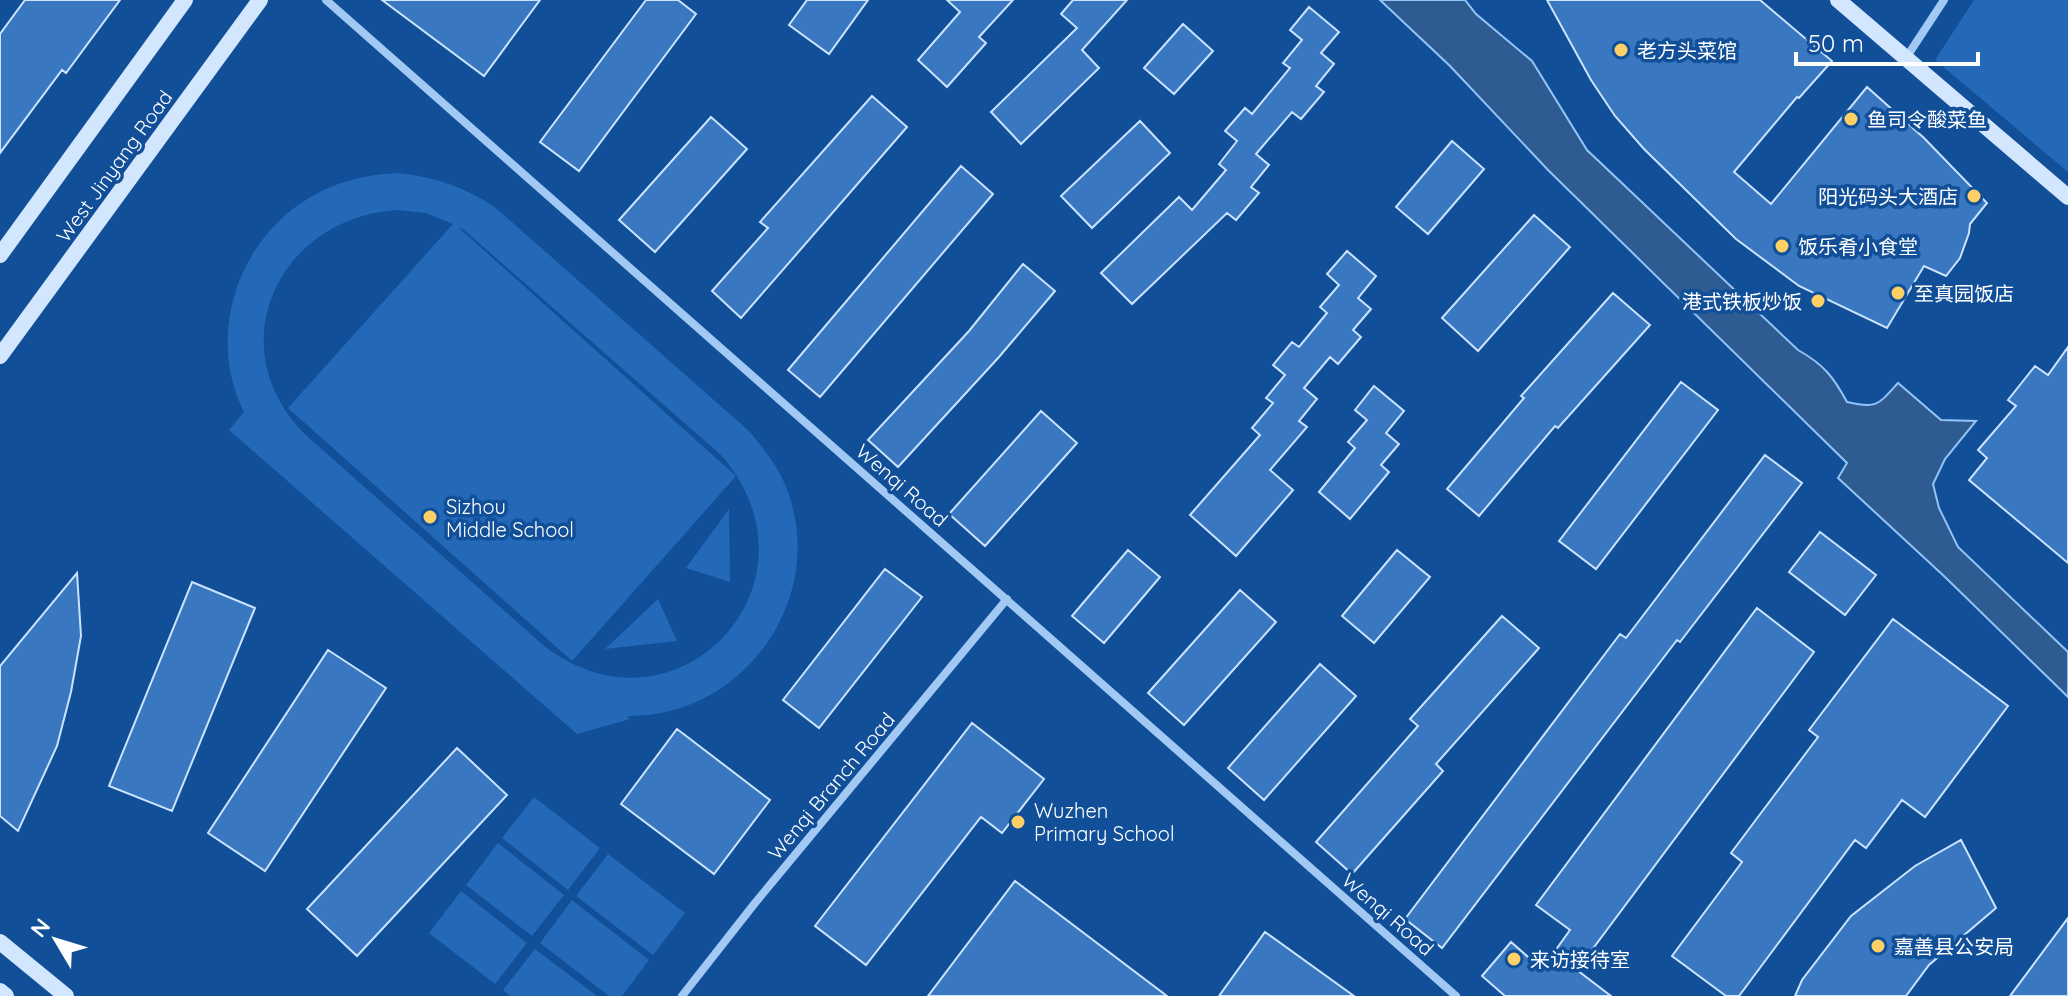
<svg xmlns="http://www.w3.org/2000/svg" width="2068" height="996" viewBox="0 0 2068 996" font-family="Quicksand,'Noto Sans SC',sans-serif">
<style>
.green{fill:#2369b8;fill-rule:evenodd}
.water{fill:#2e5c92;stroke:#94c4f7;stroke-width:2}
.building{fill:#3978c1;stroke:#cbe3fe;stroke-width:2}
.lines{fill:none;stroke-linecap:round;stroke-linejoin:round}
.street{stroke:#a2c9f4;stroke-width:8}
.secondary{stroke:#d2e6fd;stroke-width:16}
.poi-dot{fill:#ffd066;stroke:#114f99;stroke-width:3}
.labels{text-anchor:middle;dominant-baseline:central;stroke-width:7;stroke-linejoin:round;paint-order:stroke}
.poi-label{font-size:20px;fill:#fff;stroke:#114f99;text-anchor:start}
.street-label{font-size:20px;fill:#fff;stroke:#114f99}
</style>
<rect width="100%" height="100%" fill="#114f99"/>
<path class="green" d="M1974 0H2068V172L1935 60Z
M397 173C435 177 466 187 497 209L749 431C765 450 780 469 788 492 827 601 742 718 627 716L630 719 577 734 229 430 244 412C206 336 237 241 309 198 336 181 366 175 397 173ZM397 210 426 213 453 224 288 408 572 661 736 476 458 227 464 230 721 455C832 583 676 749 543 645L308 437C217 351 276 218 397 210Z
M729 509 730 582 686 568Z
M658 599 677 641 605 649Z
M534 797 600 848 568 890 502 838Z
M498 843 564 895 532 936 466 885Z
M608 854 685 913 653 955 576 896Z
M461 891 527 943 495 984 429 933Z
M572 900 649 960 622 996H609L540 943Z
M535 949 597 996H510L503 990Z"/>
<path class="water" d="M1380 0H1465L1476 14 1532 61 1587 150 1798 350C1823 364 1833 376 1847 402 1877 409 1878 405 1898 383L1941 420 1976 421 1945 459 1933 484 1939 508 1958 547 2068 652V697L1945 577 1838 478 1847 463 1548 170 1450 66Z"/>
<path class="building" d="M25 0H120L66 73 62 70 0 153V34Z
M382 0H540L484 76Z
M646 0H678L696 14 579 171 540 142Z
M807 0H868L829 54 789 25Z
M947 0H1013L979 37 986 43 947 87 918 60 960 12Z
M1073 0H1127L1082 50 1099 68 1021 144 991 112 1077 28 1061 14Z
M1547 0H1760L1832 61 1799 98 1797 97 1734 172 1771 204 1867 87 1924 138 1987 203 1970 224 1969 233 1960 258 1946 276 1924 266 1887 328 1799 286 1736 239 1644 149 1615 116 1591 80Z
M1309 7 1339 32 1321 53 1334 64 1316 86 1324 92 1301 119 1292 112 1256 154 1269 165 1251 187 1259 193 1236 220 1227 213 1132 304 1101 273 1179 197 1192 210 1226 170 1219 164 1237 141 1225 131 1245 108 1252 114 1290 68 1283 63 1302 40 1290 30Z
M1183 24 1213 51 1174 94 1144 68Z
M872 96 907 127 741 318 712 291 768 228 760 222Z
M711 117 747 149 655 252 619 220Z
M1140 121 1170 153 1092 228 1061 196Z
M1452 141 1484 169 1428 234 1396 207Z
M961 166 993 194 820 397 788 370Z
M1534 215 1570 247 1478 351 1442 318Z
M1347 251 1376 276 1358 298 1371 309 1353 330 1361 337 1338 364 1330 357 1304 388 1317 399 1299 421 1307 427 1270 470 1293 490 1236 556 1190 515 1260 435 1252 428 1273 403 1266 398 1285 375 1273 365 1292 342 1299 347 1327 313 1320 307 1339 285 1327 274Z
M1023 264 1055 291 999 357 898 467 868 440 969 331Z
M1613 293 1650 325 1558 428 1555 426 1479 516 1447 489 1524 398 1521 396Z
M2068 347V563L1969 480 1987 458 1978 450 2016 406 2008 400 2035 366 2048 375Z
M1681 382 1718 410 1596 569 1559 541Z
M1374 386 1404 411 1386 433 1399 444 1381 465 1389 472 1350 519 1319 492 1355 448 1348 442 1367 420 1355 410Z
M1041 411 1077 443 985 546 949 514Z
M1765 455 1802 483 1680 642 1677 640 1442 948 1405 919 1620 634 1626 638Z
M1820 532 1876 575 1845 615 1789 572Z
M1128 550 1160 577 1104 643 1072 616Z
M1397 550 1430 577 1374 643 1342 616Z
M885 569 922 597 819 728 783 700Z
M77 573 81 636 71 692 57 746 18 831 0 816V666Z
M192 582 255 608 172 811 109 786Z
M1240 590 1276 622 1184 725 1148 693Z
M1757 608 1814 652 1577 970 1611 996H1505L1482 976 1511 942 1542 969 1570 930 1536 905Z
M1502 616 1539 648 1436 764 1443 771 1352 874 1316 842 1418 726 1410 719Z
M1893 619 2008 706 1925 817 1902 800 1866 848 1855 840 1739 996H1726L1672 956 1742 862 1731 853 1818 737 1809 730Z
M328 650 386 688 265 871 208 833Z
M1320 664 1356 696 1264 800 1228 768Z
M972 723 1044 779 1002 833 981 817 866 965 815 926Z
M677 729 770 800 714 874 621 804Z
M457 748 507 795 357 956 307 909Z
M1961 840 1996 908 1929 965 1906 996H1795L1802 980 1851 916 1915 866Z
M1015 881 1167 996H928Z
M2068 918V996H2010Z
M1265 932 1354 996H1219Z"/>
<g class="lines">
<path class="street" d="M326 0 1456 996
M1906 58 1944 0
M682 996 755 903 1007 599"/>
<path class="secondary" d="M1838 0 2068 197
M0 255 185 0
M0 356 260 0
M0 942 66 996
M0 991 6 996"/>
</g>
<g class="poi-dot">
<circle cx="1621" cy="50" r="8"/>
<circle cx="1851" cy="119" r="8"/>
<circle cx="1974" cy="196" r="8"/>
<circle cx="1782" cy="246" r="8"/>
<circle cx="1898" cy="293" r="8"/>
<circle cx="1818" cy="301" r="8"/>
<circle cx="430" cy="517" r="8"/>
<circle cx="1018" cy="822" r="8"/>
<circle cx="1878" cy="946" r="8"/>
<circle cx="1514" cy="959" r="8"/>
</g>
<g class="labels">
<g class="poi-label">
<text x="1637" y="50">老方头菜馆</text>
<text x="1867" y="119">鱼司令酸菜鱼</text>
<text x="1958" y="196" text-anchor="end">阳光码头大酒店</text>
<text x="1798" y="246">饭乐肴小食堂</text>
<text x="1914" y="293">至真园饭店</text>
<text x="1802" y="301" text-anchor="end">港式铁板炒饭</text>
<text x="446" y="506">Sizhou<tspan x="446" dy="23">Middle School</tspan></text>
<text x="1034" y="810">Wuzhen<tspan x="1034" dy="23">Primary School</tspan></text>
<text x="1894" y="946">嘉善县公安局</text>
<text x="1530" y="959">来访接待室</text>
</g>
<g class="street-label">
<text transform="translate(114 166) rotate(-54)">West Jinyang Road</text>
<text transform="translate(902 485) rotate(41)">Wenqi Road</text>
<text transform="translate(831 786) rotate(-50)">Wenqi Branch Road</text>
<text transform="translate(1388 914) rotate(41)">Wenqi Road</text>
</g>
</g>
<g transform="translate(56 940) rotate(308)" stroke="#114f99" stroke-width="6" paint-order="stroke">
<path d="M0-6L14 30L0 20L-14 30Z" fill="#ffffff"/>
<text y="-12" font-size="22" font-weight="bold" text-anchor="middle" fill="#ffffff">N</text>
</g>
<path d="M1796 52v12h182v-12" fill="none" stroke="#ffffff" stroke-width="4"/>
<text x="1808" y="52" font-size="24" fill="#ffffff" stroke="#114f99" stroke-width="6" paint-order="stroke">50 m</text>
</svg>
